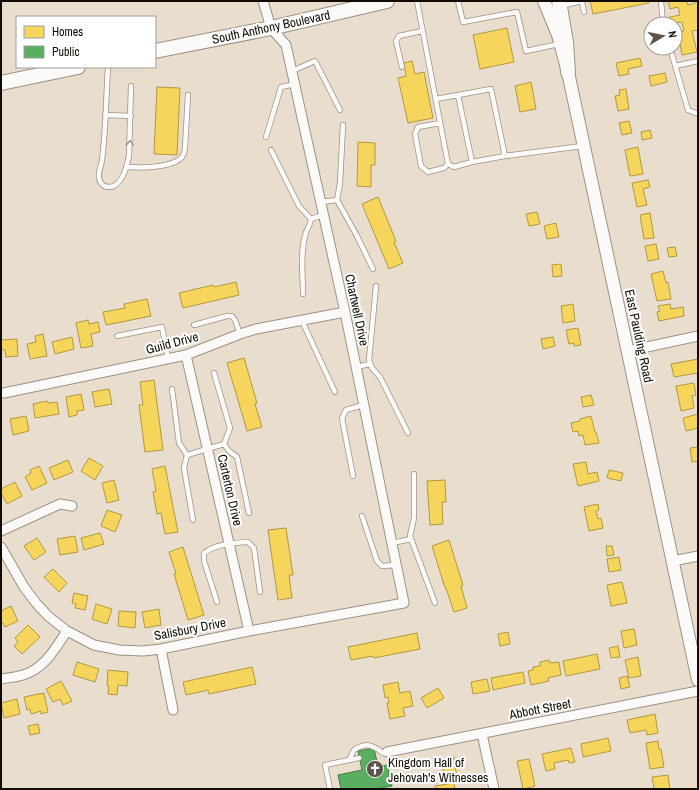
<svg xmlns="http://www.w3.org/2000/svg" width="699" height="790" viewBox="0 0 699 790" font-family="'Archivo Narrow',sans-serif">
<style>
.homes{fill:#f6d55c;stroke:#b19841}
.public{fill:#5aae61;stroke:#447d45}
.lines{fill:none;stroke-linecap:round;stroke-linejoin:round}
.service-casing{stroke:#9a9286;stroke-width:6}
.minor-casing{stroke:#9a9286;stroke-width:11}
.secondary-casing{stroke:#9a9286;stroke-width:14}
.primary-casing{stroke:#9a9286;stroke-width:16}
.service{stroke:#fcfaf8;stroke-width:4.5}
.minor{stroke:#fcfaf8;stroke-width:9}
.secondary{stroke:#fcfaf8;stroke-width:12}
.primary{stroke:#fcfaf8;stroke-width:14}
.oneway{stroke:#9e9a96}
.labels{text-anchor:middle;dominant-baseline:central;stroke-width:4;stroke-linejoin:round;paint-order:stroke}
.street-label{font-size:13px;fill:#110b03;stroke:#fff}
.poi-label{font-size:13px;fill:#110b03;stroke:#fff;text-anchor:start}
</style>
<rect width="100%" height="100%" fill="#e9dece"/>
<path class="homes" d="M590 1H649V3L593 14Z
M668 1H687L688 5 695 3V1H698V30L692 31 697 52 682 55 678 33 684 31 682 22 666 24 665 18 680 15 678 7 670 9Z
M507 28 514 62 480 69 473 35Z
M640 58 642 66 628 69 629 74 619 76 616 63Z
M412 61 415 74 424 72 433 118 408 123 398 78 406 76 404 63Z
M665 73 667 82 651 86 649 76Z
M531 82 536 109 520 112 515 86Z
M157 87 180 88 177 155 154 154Z
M626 89 629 109 618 111 615 96 620 95 619 90Z
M629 121 632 133 622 135 619 123Z
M650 130 652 138 642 140 641 132Z
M358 142 375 143V165H371V187L357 186Z
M638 147 643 174 630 176 625 150Z
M648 180 650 187 643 189 647 205 637 207 632 183Z
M378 197 396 241 394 242 403 263 389 269 362 204Z
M537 212 540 224 529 226 526 214Z
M650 213 654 238 644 239 640 215Z
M556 223 559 237 547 239 544 226Z
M656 244 659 259 648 261 645 246Z
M675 247 677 256 669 257 667 248Z
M561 264 562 276 553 277 552 265Z
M663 271 666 283 668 282 671 299 657 301 651 274Z
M236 282 239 295 183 308 179 293 213 285 214 287Z
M147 299 151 316 106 325 103 312 125 308 124 304Z
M573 304 575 321 563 323 561 306Z
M670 304 671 309 683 307 684 316 659 321 657 312 660 311 658 306Z
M88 320 89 324 98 322 100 332 91 334 93 346 81 348 76 323Z
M578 328 581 345 574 346V343L569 344 566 330Z
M43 334 47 356 30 359 27 344 36 342 35 336Z
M72 337 74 349 55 354 52 342Z
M553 337 555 346 543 349 541 339Z
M17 339 18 356 6 357 5 350H1V340Z
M244 358 257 403 255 404 262 427 247 431 227 363Z
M698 359V373L674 377 671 364Z
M154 380 163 450 145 452 139 405H143L140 382Z
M694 383 696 395 692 396 694 408 681 411 676 386Z
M109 389 112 404 95 407 92 392Z
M81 394 84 410 77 411V415L69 417 66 397Z
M591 395 594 405 583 407 581 397Z
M47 401 48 403 57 402 59 414 35 418 33 404Z
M698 414V428L686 431 683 418Z
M26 416 29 431 13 435 10 419Z
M591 416 595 432H596L599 443 585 445 583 435 579 436 578 431 573 432 571 423 580 421V419Z
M698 447V461L692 462 690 448Z
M89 458 103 466 95 480 81 471Z
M68 460 73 472 54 480 49 468Z
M586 462 588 474 597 472 599 481 578 486 573 464Z
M39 466 47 483 32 490 25 477 31 473 30 470Z
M165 466 178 532 165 534 161 513 157 514 153 492 156 491 152 469Z
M609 470 623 473 621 481 607 478Z
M114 480 119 500 107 503 102 483Z
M445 480 446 502H442L443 524 430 525 427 481Z
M15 482 22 496 7 504 1 493V489Z
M598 504 599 510 596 511 598 519 601 518 603 528 589 531 584 507Z
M107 510 122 515 115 532 101 526Z
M286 528 293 575H289L292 598 278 600 268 530Z
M100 533 104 544 84 550 81 538Z
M75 536 78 552 60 555 57 539Z
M37 538 46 552 34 560 24 546Z
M449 540 463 585 461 586 467 608 454 612 446 588H445L432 546Z
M606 546H612L614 555 607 556Z
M183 547 204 615 188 620 174 574H176L169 552Z
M619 557 621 570 609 572 607 559Z
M53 569 67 583 59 592 44 577Z
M622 582 627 603 611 606 607 585Z
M74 593 88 596 85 610 75 608 76 604 72 603Z
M96 604 112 609 107 624 92 619Z
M11 606 18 621 5 627 3 623 1 624V611Z
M159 609 161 625 145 628 142 612Z
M119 611 136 612 135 628 118 626Z
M28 625 40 637 22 654 14 646 18 642 15 638Z
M634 629 637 645 624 648 621 631Z
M508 632 510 644 500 646 498 634Z
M417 633 420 649 374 658 373 656 351 660 348 647Z
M618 646 620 657 611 658 609 648Z
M597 654 600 669 566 676 563 661Z
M638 657 641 676 629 678 625 660Z
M549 660 550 663 559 662 561 675 548 678 549 681 531 685 528 671 533 670V667L540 666V662Z
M77 662 99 669 95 682 73 675Z
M252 667 256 684 209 694 208 690 186 695 183 682Z
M108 670 128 672 127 686 118 685 117 695 108 694 109 686H107Z
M523 672 525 683 493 690 491 678Z
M627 676 630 687 621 689 619 678Z
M487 679 490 691 473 694 471 682Z
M61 681 72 701 63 705 60 699 53 702 46 689Z
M398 682 400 693 410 691 413 706 403 708 405 716 390 719 387 703H389L388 697 385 698 383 685Z
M438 688 444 698 427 708 421 698Z
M44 693 48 712 41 714V711L31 714 30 709 27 710 24 697Z
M17 699 20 714 4 718 1 703Z
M655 714 658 733 647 735 646 730 630 733 627 720Z
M38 724 40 733 30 735 28 726Z
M608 738 611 751 583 757 581 744Z
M658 741 659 749H661L664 767 650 769 646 743Z
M571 748 575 762 569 763 568 760 554 763 555 769 546 771 542 754Z
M454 757 457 778 445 780 441 760Z
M529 759 535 786 523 789 517 761Z
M668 775 670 789H654L652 777Z
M454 783 455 789H436L435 786Z"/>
<path class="public" d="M374 748 378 767 387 765 392 786 376 789H341L338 775 362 770 358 751Z"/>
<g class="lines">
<defs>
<path id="service" d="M417 1 448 164 444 168 428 172 421 166 415 134 418 127 440 123
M458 1 463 22 517 12 526 51 559 44
M661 1 663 24
M582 2 584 12
M561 6 582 1
M670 48 688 110 698 114
M675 66 698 61
M108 67C106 98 106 129 102 160 101 167 96 176 101 183 103 186 106 187 109 187 122 187 127 166 129 156L131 86
M402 67 396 41 399 36 422 31
M292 71 315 61 340 110
M458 95 491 89 505 156 582 146
M436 99 458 95 472 162 454 167 448 164
M105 115 131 116
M266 137 281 87 295 84
M271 150 299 206 311 219 323 215
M472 162 505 156
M127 167C141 168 172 168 182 157 184 154 185 151 185 148L188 95
M337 200 340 183 343 125
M321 202 337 200 357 236 373 269
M376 286 369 360 372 368 380 377 408 433
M303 294C303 275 300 254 305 236 306 229 310 227 311 219
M302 321 335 392
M194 325 227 316H232L235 320 240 334
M117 336 162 327 168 359
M356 367 370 364
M214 373 230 428 224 444 229 451 237 457 249 513
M172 389 179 443 187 455
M414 474V518L410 536 435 603
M353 476 342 418 346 410 363 405
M362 516 377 561 382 566 396 565
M193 520 184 468 187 455 224 444
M392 543 411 539
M217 602 204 561V553C215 544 234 543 248 542L254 548 260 592
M349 760 354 750C366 742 373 745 383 753
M330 789 325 765 359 758"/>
<path id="minor" d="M628 351 698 336
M186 355 249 631
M4 393 186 355 240 334 256 329 345 312
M1 531 60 504 72 506
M1 547 24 587 36 603 48 616 67 631 94 645 119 650 143 651 161 649 249 631 404 603 345 312 286 45 271 28 263 1
M673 561 698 556
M161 649 173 710
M1 679C8 678 16 677 23 675 44 669 55 649 67 631
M482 734 494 789
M387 752 698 691"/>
<path id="secondary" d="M544 1 558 35 568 72 698 680"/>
<path id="primary" d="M559 1 566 42 568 72
M155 51 271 28 387 1
M1 83 78 67"/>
</defs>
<use href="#service" class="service-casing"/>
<use href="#minor" class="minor-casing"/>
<use href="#secondary" class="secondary-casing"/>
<use href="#primary" class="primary-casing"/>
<use href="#service" class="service"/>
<use href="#minor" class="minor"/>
<use href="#secondary" class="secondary"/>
<use href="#primary" class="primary"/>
</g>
<defs><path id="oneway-chevron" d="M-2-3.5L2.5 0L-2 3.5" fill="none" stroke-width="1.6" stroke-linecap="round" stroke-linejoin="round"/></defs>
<use class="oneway" href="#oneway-chevron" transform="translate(130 143) rotate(-88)"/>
<defs>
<symbol id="church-disc" viewBox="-11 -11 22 22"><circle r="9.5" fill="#5d554a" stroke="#fff"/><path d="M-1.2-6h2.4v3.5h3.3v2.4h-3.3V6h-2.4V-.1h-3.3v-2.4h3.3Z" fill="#fff"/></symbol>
</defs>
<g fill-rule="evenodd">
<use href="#church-disc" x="365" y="759" width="20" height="20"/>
</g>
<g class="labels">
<g class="street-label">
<text transform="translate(271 27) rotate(-12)">South Anthony Boulevard</text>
<text transform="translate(357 310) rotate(78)">Chartwell Drive</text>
<text transform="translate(639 336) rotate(78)">East Paulding Road</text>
<text transform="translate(172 343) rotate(-15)">Guild Drive</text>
<text transform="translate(230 490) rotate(77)">Carterton Drive</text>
<text transform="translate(190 629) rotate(-11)">Salisbury Drive</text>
<text transform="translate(540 709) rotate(-11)">Abbott Street</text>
</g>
<g class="poi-label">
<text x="388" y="762">Kingdom Hall of<tspan x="388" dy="15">Jehovah's Witnesses</tspan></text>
</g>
</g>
<rect width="699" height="790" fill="none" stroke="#110b03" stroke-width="4"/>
<rect x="16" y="16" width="140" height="52" fill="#ffffff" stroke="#a09d9a"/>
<rect x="24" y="26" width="20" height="12" fill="#f6d55c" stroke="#a09d9a"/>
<text x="52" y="36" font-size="12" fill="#110b03">Homes</text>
<rect x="24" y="46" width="20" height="12" fill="#5aae61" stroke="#a09d9a"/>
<text x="52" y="56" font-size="12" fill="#110b03">Public</text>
<g transform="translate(663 36) rotate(80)"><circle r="19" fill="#ffffff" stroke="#a09d9a"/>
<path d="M0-3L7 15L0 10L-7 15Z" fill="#5d554a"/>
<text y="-6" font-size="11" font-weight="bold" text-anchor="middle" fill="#110b03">N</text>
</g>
</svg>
